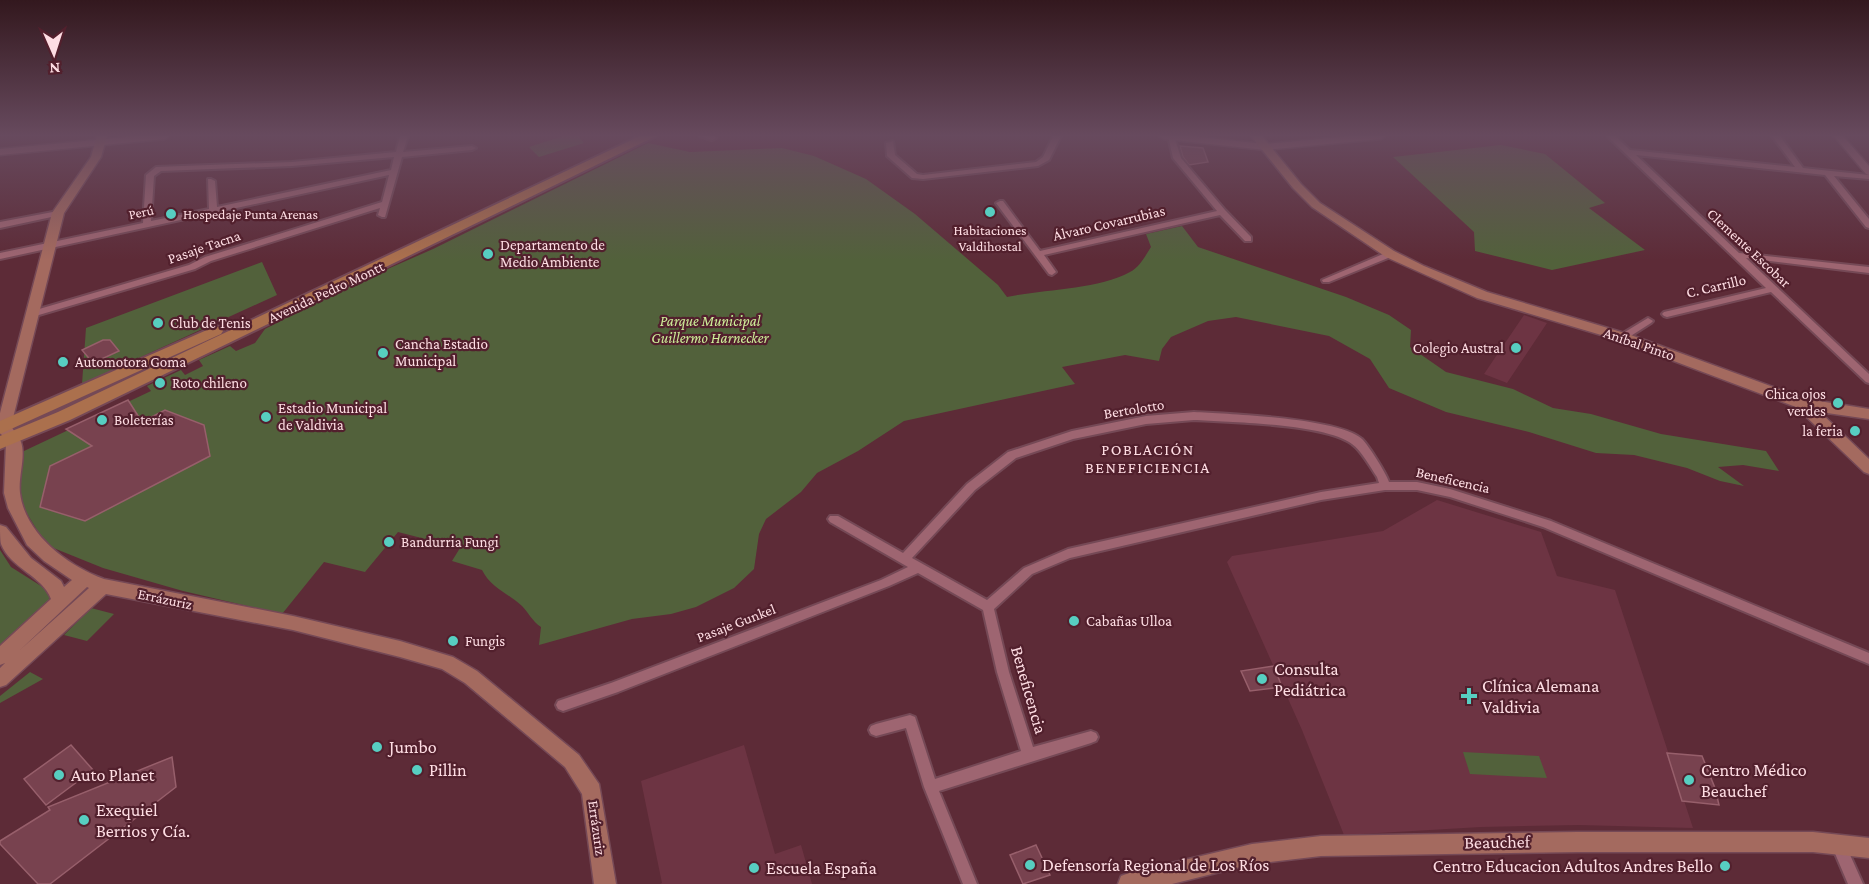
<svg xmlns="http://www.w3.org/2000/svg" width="1869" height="884" viewBox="0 0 1869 884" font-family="'Crimson Pro',serif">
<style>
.built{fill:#6d3443}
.green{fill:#52613b}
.building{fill:#78424f;stroke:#975f6b;stroke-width:1.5}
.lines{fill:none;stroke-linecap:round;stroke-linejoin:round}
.minor-casing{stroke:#754956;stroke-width:4}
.tertiary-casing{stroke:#754956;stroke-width:3}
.secondary-casing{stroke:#754956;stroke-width:3}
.primary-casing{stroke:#754956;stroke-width:4}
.minor{fill:#9e6571;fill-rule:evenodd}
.tertiary{fill:#9e6571;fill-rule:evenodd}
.secondary{fill:#a46a5f;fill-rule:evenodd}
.primary{fill:#ab704d;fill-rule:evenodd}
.poi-dot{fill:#57cec1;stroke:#52202d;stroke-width:2}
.labels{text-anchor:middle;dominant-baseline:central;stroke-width:4.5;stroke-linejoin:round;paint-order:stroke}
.far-street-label{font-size:14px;fill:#fedde3;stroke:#52202d}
.far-poi-label{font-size:14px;fill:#fedde3;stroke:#52202d;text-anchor:start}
.street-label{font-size:15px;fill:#fedde3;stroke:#52202d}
.poi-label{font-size:15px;fill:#fedde3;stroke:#52202d;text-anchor:start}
.park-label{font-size:15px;font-style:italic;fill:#ceef99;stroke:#52202d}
.neighbourhood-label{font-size:16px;letter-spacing:1.5px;fill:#fedde3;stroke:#52202d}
.near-poi-label{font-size:18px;fill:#fedde3;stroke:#52202d;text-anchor:start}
.near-street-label{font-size:18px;fill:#fedde3;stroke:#52202d}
</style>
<rect width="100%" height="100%" fill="#5d2b37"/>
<path class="built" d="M1524 315 1547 323 1507 383 1484 374Z
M1437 500 1541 532 1557 576 1615 590 1693 828 1579 825 1481 827 1344 835 1302 730 1227 562 1232 556 1383 531Z
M744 745 775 854 801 845 812 884H660L662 883 641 781Z"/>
<path class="green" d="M563 136H578L584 143 539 157 529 147Z
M648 143 690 152 782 148 814 156 866 179 915 214 998 285 1007 297C1045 289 1097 290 1130 272 1140 267 1145 256 1151 247L1146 234 1182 226 1198 247 1346 297 1389 315 1411 330 1410 347 1446 372 1513 389 1553 408 1591 414 1661 434 1766 451 1779 471 1743 465 1718 467 1744 486 1720 481 1687 468 1634 455 1596 453 1529 432 1446 412 1389 388 1370 359 1329 336 1236 317 1208 321 1171 337 1162 349 1159 361 1125 355 1062 367 1075 384 904 421 858 451 817 473 801 492 766 519 759 534 754 569 734 588 696 607 671 614 632 619 539 645 541 627C532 621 529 613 522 606 508 593 491 588 482 570L452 561 460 548 398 532 365 572 324 562 282 614 183 591 103 568 46 545 17 497 24 451 151 391 147 386 181 370 185 375 203 366 199 360 230 346 236 351 255 343 265 329 349 286 433 249Z
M1501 145 1545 154 1605 203 1589 208 1645 250 1552 270 1475 251 1474 232 1393 157Z
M262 262 277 295 82 384 86 328Z
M0 550 11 567 49 591V607L0 650Z
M91 608 114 614 87 641 64 635Z
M30 672 43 679 0 703V696Z
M1463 752 1539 756 1547 778 1470 774Z"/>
<path class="building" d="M1180 146 1203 148 1208 162 1189 165 1183 157Z
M103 340H110L119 351 93 363 82 350Z
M128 400 142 422 165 410 204 425 210 456 85 521 40 507 50 466 92 446 66 429Z
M1274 666 1282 687 1250 691 1241 671Z
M71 745 93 770 46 805 24 779Z
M1667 753 1702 756 1715 788 1719 805 1682 801Z
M172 757 176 787 50 884H38L0 844V841L50 810 48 807Z
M1036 845 1050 875 1023 884 1010 855Z"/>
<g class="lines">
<defs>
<path id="minor" d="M400 136H408L403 152 472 146 476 148 472 150 402 157 385 217H382L378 215 380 208 211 261 195 269 32 317 29 316 27 314 29 312 189 265 205 257 382 202 389 175 0 259V253L143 223 146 175 156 167 292 162 396 152ZM394 157 391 170 217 207 215 181 211 179H208L209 209 151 221 154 176 161 171 292 166Z
M699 136H714L716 138 712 140Z
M1053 136H1061L1049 160 1038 166 923 179 912 178 887 156 886 143 893 141 895 155 917 174 923 175 1036 162 1043 157Z
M1168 136H1174L1181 158 1225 210 1251 237V241H1245L1220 215 1044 255 1056 272 1052 275 1049 274 996 203 1000 201H1003L1040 251 1217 211 1173 158Z
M1607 136H1615L1630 150 1795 167 1772 136H1780L1803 168 1869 175V179L1834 176 1869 219V228L1866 227 1825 175 1636 155 1739 253 1869 267V273L1746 258 1869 374V383L1866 382 1771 292 1667 317 1664 316 1662 314 1664 312 1766 288Z
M58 211 62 213 61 215 0 228V222Z
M1390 251 1394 254 1393 256 1329 282H1323L1322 280Z
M1648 318 1653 321 1651 323 1626 339H1620L1618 337 1620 335Z
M1194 412C1229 414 1338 418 1362 439 1369 446 1386 473 1389 482H1417L1450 489 1551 521 1869 653V664L1543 527 1450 497 1417 490H1385L1321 500 1070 558 1032 574 994 609 1009 672 1033 747 1091 731 1096 733 1098 737 1096 741 1091 743 939 791 977 884H963L924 787 906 728 876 736 871 734 869 730 871 726 876 724 910 715 915 717 935 779 1021 751 997 672 983 610 918 573 889 586 618 692 563 711 558 709 556 705 558 701 611 683 881 580 908 567 830 522 828 519 830 516H838L903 553 967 484 1008 452 1072 431 1146 416ZM1194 420C1230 422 1326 424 1352 444 1362 451 1370 467 1377 477L1379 483 1321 492 1068 549 1024 568 987 600 912 558 975 490 1016 458 1073 439 1146 424Z
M1838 837 1843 839 1863 884H1848L1831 844 1833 839Z"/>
<path id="tertiary" d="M137 136H169L165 139 0 155V149Z
M1160 136H1189L1265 144 1352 136H1385L1381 139 1265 150 1164 139Z
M1834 136H1843L1869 166V175L1866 174Z"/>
<path id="secondary" d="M97 136H107L101 157 64 213 11 426C14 431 19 437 21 442 26 457 18 477 20 493 25 534 68 566 104 579L293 616 400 641 453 657 477 671 579 755 599 784 616 884H594L582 794 565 767 465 683 442 669 400 657 293 630 106 594 6 685 0 687V668L5 663 0 665V646L51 599C43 576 10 568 1 544 0 539 0 530 0 525L6 527 31 558 61 581 64 587 72 580 44 561 27 545 8 508 4 493 6 443 0 432V413L52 213 91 157ZM87 587 89 588 20 650Z
M1251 136H1262L1301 184 1320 203 1394 251 1424 266 1487 292 1628 334 1806 399 1869 409V419L1820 412 1869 459V474L1864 472 1796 407 1618 340 1477 298 1386 257 1312 207 1293 188Z
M1578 832H1813L1869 838V858L1813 852H1578L1321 856 1252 864 1172 884H1118L1121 876 1129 873 1252 844 1321 836Z"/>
<path id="primary" d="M640 136H656L70 420 0 449V436L58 412Z
M216 326 221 328 223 331 221 334 0 434V421Z"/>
</defs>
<use href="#minor" class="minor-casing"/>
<use href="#tertiary" class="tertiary-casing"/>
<use href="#secondary" class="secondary-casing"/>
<use href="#primary" class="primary-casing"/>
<use href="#minor" class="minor"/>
<use href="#tertiary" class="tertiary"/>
<use href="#secondary" class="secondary"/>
<use href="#primary" class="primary"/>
</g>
<linearGradient id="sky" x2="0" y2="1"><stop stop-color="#33181e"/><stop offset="0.52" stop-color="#674a5e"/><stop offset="1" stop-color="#674a5e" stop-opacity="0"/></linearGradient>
<rect width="1869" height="260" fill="url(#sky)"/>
<g class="poi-dot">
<circle cx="990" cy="212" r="6"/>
<circle cx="171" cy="214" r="6"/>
<circle cx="488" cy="254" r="6"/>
<circle cx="158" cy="323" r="6"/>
<circle cx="1516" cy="348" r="6"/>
<circle cx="383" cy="353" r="6"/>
<circle cx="63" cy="362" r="6"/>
<circle cx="160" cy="383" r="6"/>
<circle cx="1838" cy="403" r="6"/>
<circle cx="266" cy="417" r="6"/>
<circle cx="102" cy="420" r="6"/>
<circle cx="1855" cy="431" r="6"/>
<circle cx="389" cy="542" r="6"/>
<circle cx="1074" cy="621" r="6"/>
<circle cx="453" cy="641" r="6"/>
<circle cx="1262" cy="679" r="6"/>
<path d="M1466 687h6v6h6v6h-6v6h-6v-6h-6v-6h6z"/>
<circle cx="377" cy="747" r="6"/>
<circle cx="417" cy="770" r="6"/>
<circle cx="59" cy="775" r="6"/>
<circle cx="1689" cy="780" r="6"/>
<circle cx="84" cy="820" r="6"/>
<circle cx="1030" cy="865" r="6"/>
<circle cx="1725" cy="866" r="6"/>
<circle cx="754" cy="868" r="6"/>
</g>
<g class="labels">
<g class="far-street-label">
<text transform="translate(141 212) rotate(-12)">Perú</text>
</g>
<g class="far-poi-label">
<text x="183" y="214">Hospedaje Punta Arenas</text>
<text x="990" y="230" text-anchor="middle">Habitaciones<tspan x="990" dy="16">Valdihostal</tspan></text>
</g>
<g class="street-label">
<text transform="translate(1109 223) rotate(-13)">Álvaro Covarrubias</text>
<text transform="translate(204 247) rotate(-19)">Pasaje Tacna</text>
<text transform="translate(1749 248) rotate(43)">Clemente Escobar</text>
<text transform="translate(1716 286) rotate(-13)">C. Carrillo</text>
<text transform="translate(326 292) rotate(-25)">Avenida Pedro Montt</text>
<text transform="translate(1639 344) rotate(19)">Aníbal Pinto</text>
<text transform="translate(1134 409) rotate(-9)">Bertolotto</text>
<text transform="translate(1453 480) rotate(13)">Beneficencia</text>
<text transform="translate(165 599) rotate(12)">Errázuriz</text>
<text transform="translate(736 623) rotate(-21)">Pasaje Gunkel</text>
<text transform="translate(597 828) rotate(82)">Errázuriz</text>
</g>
<g class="poi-label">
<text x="500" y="245">Departamento de<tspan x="500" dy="17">Medio Ambiente</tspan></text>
<text x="170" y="323">Club de Tenis</text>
<text x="395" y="344">Cancha Estadio<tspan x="395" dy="17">Municipal</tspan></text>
<text x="1504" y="348" text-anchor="end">Colegio Austral</text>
<text x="75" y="362">Automotora Goma</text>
<text x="172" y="383">Roto chileno</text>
<text x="1826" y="394" text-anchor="end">Chica ojos<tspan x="1826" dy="17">verdes</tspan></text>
<text x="278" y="408">Estadio Municipal<tspan x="278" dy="17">de Valdivia</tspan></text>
<text x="114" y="420">Boleterías</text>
<text x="1843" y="431" text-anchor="end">la feria</text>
<text x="401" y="542">Bandurria Fungi</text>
<text x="1086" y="621">Cabañas Ulloa</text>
<text x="465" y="641">Fungis</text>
</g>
<g class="park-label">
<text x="710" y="321">Parque Municipal<tspan x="710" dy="17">Guillermo Harnecker</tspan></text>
</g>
<g class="neighbourhood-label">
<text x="1148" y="449">POBLACIÓN<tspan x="1148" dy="18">BENEFICIENCIA</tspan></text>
</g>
<g class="near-poi-label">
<text x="1274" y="669">Consulta<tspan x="1274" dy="21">Pediátrica</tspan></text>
<text x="1482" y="686">Clínica Alemana<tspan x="1482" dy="21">Valdivia</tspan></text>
<text x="389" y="747">Jumbo</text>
<text x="429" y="770">Pillin</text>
<text x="1701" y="770">Centro Médico<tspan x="1701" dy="21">Beauchef</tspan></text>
<text x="71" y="775">Auto Planet</text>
<text x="96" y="810">Exequiel<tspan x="96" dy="21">Berrios y Cía.</tspan></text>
<text x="1042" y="865">Defensoría Regional de Los Ríos</text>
<text x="1713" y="866" text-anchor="end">Centro Educacion Adultos Andres Bello</text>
<text x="766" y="868">Escuela España</text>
</g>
<g class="near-street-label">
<text transform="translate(1029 690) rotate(74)">Beneficencia</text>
<text transform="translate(1497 842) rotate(-1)">Beauchef</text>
</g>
</g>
<g transform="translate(54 54) rotate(177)" stroke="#52202d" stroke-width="4.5" paint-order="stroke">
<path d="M0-4.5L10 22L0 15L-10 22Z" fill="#fedde3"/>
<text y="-9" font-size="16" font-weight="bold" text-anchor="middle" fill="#fedde3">N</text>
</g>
</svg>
